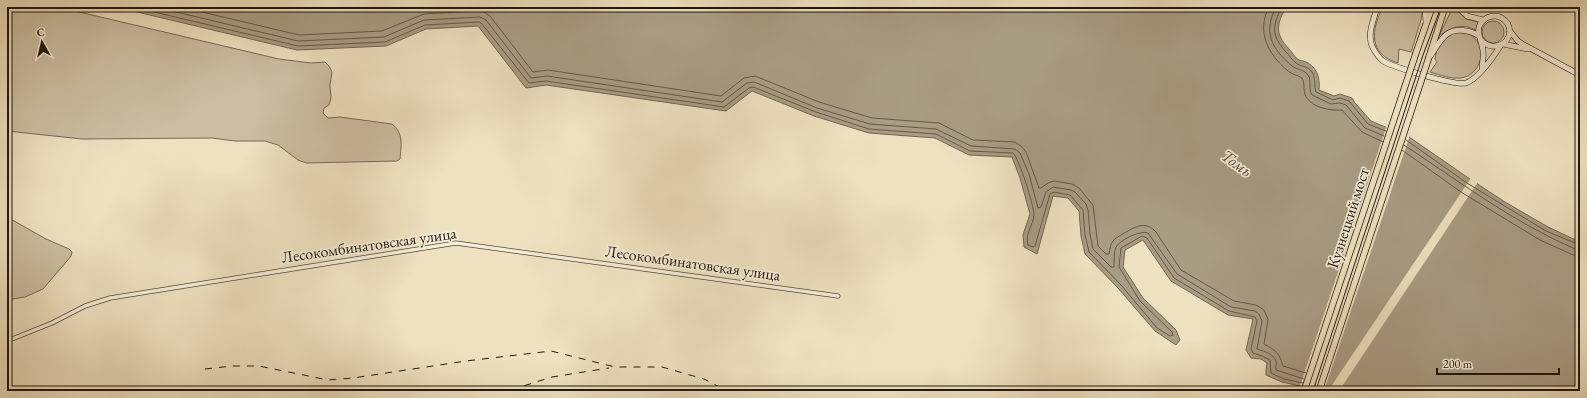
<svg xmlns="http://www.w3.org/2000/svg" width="1587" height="398" viewBox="0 0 1587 398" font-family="'EB Garamond',serif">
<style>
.green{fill:#cbbea2;stroke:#756a58}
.water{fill:#a89c83;stroke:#716654}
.pier{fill:#eee1c0}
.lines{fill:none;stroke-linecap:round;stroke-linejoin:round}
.shore{stroke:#645948;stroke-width:1}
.street-casing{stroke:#53493a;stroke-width:5}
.secondary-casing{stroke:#1f160e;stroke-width:6}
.primary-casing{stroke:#1f160e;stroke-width:7}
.street{stroke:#f4ecd6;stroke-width:3.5}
.secondary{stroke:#f4ecd6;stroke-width:5}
.primary{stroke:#eee1c0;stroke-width:5.5}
.tram{stroke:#1f160e;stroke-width:1}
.rail{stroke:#1f160e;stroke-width:1;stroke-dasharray:7 7;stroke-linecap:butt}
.primary-bridge-casing{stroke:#1f160e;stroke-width:7;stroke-linecap:butt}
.primary-bridge{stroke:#eee1c0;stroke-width:5.5}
.labels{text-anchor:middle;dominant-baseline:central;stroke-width:3.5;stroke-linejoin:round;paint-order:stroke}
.street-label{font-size:16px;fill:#1f160e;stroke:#f4ecd6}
.water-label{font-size:17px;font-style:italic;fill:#564c3d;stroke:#f4ecd6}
</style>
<rect width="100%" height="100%" fill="#eee1c0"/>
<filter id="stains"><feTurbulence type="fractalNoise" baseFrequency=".005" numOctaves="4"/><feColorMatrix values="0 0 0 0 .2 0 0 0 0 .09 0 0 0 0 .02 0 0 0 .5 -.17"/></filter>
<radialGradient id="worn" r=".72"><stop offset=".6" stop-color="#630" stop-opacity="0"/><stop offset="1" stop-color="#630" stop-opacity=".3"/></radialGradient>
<path class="green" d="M7 7H58L279 59 311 63 325 62 329 66 332 72 330 85 331 98 329 105 324 108 323 113 328 118 340 117 392 124C404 133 401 146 400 159L397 161 306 163 298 160 278 145 265 141H235L212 138 82 139 7 131Z
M1383 7H1423L1421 20 1411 52 1399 49 1398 63C1368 54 1371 30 1383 7Z
M1453 7 1466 19 1479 22 1476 30C1460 23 1452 27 1439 36Z
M1482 32a11 11 0 1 1 22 0a11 11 0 1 1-22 0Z
M1459 32C1463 33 1468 33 1471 35 1489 47 1481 75 1461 78 1450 79 1440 75 1430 72L1437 62 1435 59C1438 41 1441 36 1459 32Z
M7 217 46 239 69 249 72 252 71 256 67 261 43 289 25 297 7 300Z"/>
<path class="water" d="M116 7H1286C1277 24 1274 33 1289 49 1292 52 1295 58 1299 60 1302 61 1305 61 1308 63 1318 69 1320 79 1319 90L1334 96 1340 94 1352 98 1355 103 1371 121 1409 137 1470 179 1505 202 1548 227 1580 242V391H1322L1282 382 1266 375V370L1267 363 1261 359 1251 358 1246 350 1253 319 1228 315 1171 281 1143 240 1125 250 1123 267 1143 298 1176 330 1180 340 1176 345 1155 331 1118 288 1085 254 1081 236 1079 211 1068 198 1053 196 1037 254 1024 247 1023 235 1030 214 1020 178 1012 157 969 155 935 138 869 133 814 116 752 91 726 111 546 85 526 88 478 26 426 29 386 46 297 50Z"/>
<path class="pier" d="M1387 125 1410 135 1324 391H1311L1299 389Z
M1471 178 1478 182 1339 391H1328Z"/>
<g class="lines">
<path class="shore" d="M133 7 298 46 385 42 425 25 479 22 482 24 529 83 546 81 724 107 749 88 753 87 816 112 869 129 936 134 970 151 1013 153C1019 158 1034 206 1034 215 1033 226 1025 233 1028 245L1033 247 1035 246 1050 194 1054 192 1070 195 1083 210 1085 235 1089 252 1121 285 1157 328 1170 336 1173 335 1172 332 1140 301 1119 267 1121 248 1142 236 1147 238 1174 278 1229 311 1255 317 1257 321 1251 349 1253 353 1262 356 1270 360 1271 373 1284 379 1303 383
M155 7 298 41 384 37 424 20 480 17 486 20 531 78 547 76 722 102 747 83 754 82 817 108 870 124 936 129 971 146 1015 149 1020 153 1029 174 1038 208 1041 207 1046 192 1053 187 1071 190 1075 192 1086 204 1088 210 1090 234 1093 249 1111 267H1114C1114 261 1114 252 1116 247 1120 240 1140 230 1148 233L1177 274 1231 307 1255 311 1259 314 1262 321 1257 349C1263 351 1273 353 1276 361 1277 364 1275 367 1276 370L1304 379
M181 7 299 35 382 31 424 14 478 11 484 12 490 16 533 72 548 70 721 96 744 78 755 76 819 102 872 118 939 123 973 140 1015 142 1021 146 1026 152 1039 188H1041L1048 183 1054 181 1072 184 1079 188 1093 205 1098 246 1106 254H1109C1110 249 1110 245 1113 241 1116 237 1122 235 1126 232 1137 226 1146 221 1156 232L1181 270 1234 301 1256 305 1264 310 1268 319 1264 344C1277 351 1279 353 1283 366L1306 373
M1269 7C1256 32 1268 54 1288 71 1293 75 1298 75 1302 78 1305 83 1303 88 1305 94 1309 107 1330 111 1342 110L1362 132 1383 142
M1276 7C1263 32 1271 48 1292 66 1297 70 1304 69 1308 75 1312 81 1308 89 1312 95L1331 104 1340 103 1346 105 1365 128 1384 136
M1282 7C1272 26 1271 35 1286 52 1289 55 1292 60 1296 63 1301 67 1308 66 1312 72 1316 78 1314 86 1316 92L1333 100 1340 98 1349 101 1368 124 1386 131
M1406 140 1467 183 1503 205 1546 231 1580 245
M1404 145C1460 182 1513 222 1575 249L1580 250
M1402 150 1461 192 1540 240 1573 255 1580 256"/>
<defs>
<path id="street" d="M7 341 52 323 85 306 110 298 456 243 838 296"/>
<path id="secondary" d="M1377 7C1374 20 1367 33 1372 46 1375 52 1378 57 1383 61 1393 67 1455 86 1466 83 1478 79 1494 56 1501 45
M1425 7 1426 22
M1458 7 1467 16 1483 20
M1509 30 1518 41 1524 45 1580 75
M1481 40C1493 54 1516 42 1508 24 1505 20 1501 16 1495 16 1491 16 1487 17 1484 20 1473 28 1482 40 1483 51 1484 57 1482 64 1482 70
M1503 44 1527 49
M1431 55C1441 40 1446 27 1467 31 1472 32 1475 33 1479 36"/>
<path id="primary" d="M1416 53 1432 7
M1429 57 1445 7"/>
</defs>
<use href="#street" class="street-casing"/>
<use href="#secondary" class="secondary-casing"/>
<use href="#primary" class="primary-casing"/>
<use href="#street" class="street"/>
<use href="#secondary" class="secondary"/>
<use href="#primary" class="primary"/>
<path class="tram" d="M1313 391 1423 55 1441 7"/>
<path class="rail" d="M205 369 232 366H259L328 380 353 378 466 361 551 351 615 367H662L704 379 727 391
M497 391 517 388 552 377 609 368"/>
<defs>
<path id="primary-bridge" d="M1304 391 1416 53
M1319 391 1429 57"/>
</defs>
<use href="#primary-bridge" class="primary-bridge-casing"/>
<use href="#primary-bridge" class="primary-bridge"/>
</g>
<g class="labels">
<g class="street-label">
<text transform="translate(1348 218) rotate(-72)">Кузнецкий мост</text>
<text transform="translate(369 245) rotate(-8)">Лесокомбинатовская улица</text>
<text transform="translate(693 263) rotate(8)">Лесокомбинатовская улица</text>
</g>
<g class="water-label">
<text transform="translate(1237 163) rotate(36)">Томь</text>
</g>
</g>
<rect width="1587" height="398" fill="none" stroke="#eee1c0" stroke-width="24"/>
<rect x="8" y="8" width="1571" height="382" fill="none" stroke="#1f160e" stroke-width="2"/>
<rect x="12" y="12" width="1563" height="374" fill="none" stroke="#1f160e"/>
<g transform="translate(42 42) rotate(352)" stroke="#f4ecd6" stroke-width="3" paint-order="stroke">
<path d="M0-3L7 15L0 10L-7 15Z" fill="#1f160e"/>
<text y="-6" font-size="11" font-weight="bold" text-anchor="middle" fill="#1f160e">С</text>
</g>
<path d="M1437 368v6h122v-6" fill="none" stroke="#1f160e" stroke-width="2"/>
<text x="1443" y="368" font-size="12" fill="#1f160e" stroke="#f4ecd6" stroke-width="3" paint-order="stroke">200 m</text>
<rect width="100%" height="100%" filter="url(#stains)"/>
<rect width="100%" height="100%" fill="url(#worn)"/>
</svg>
